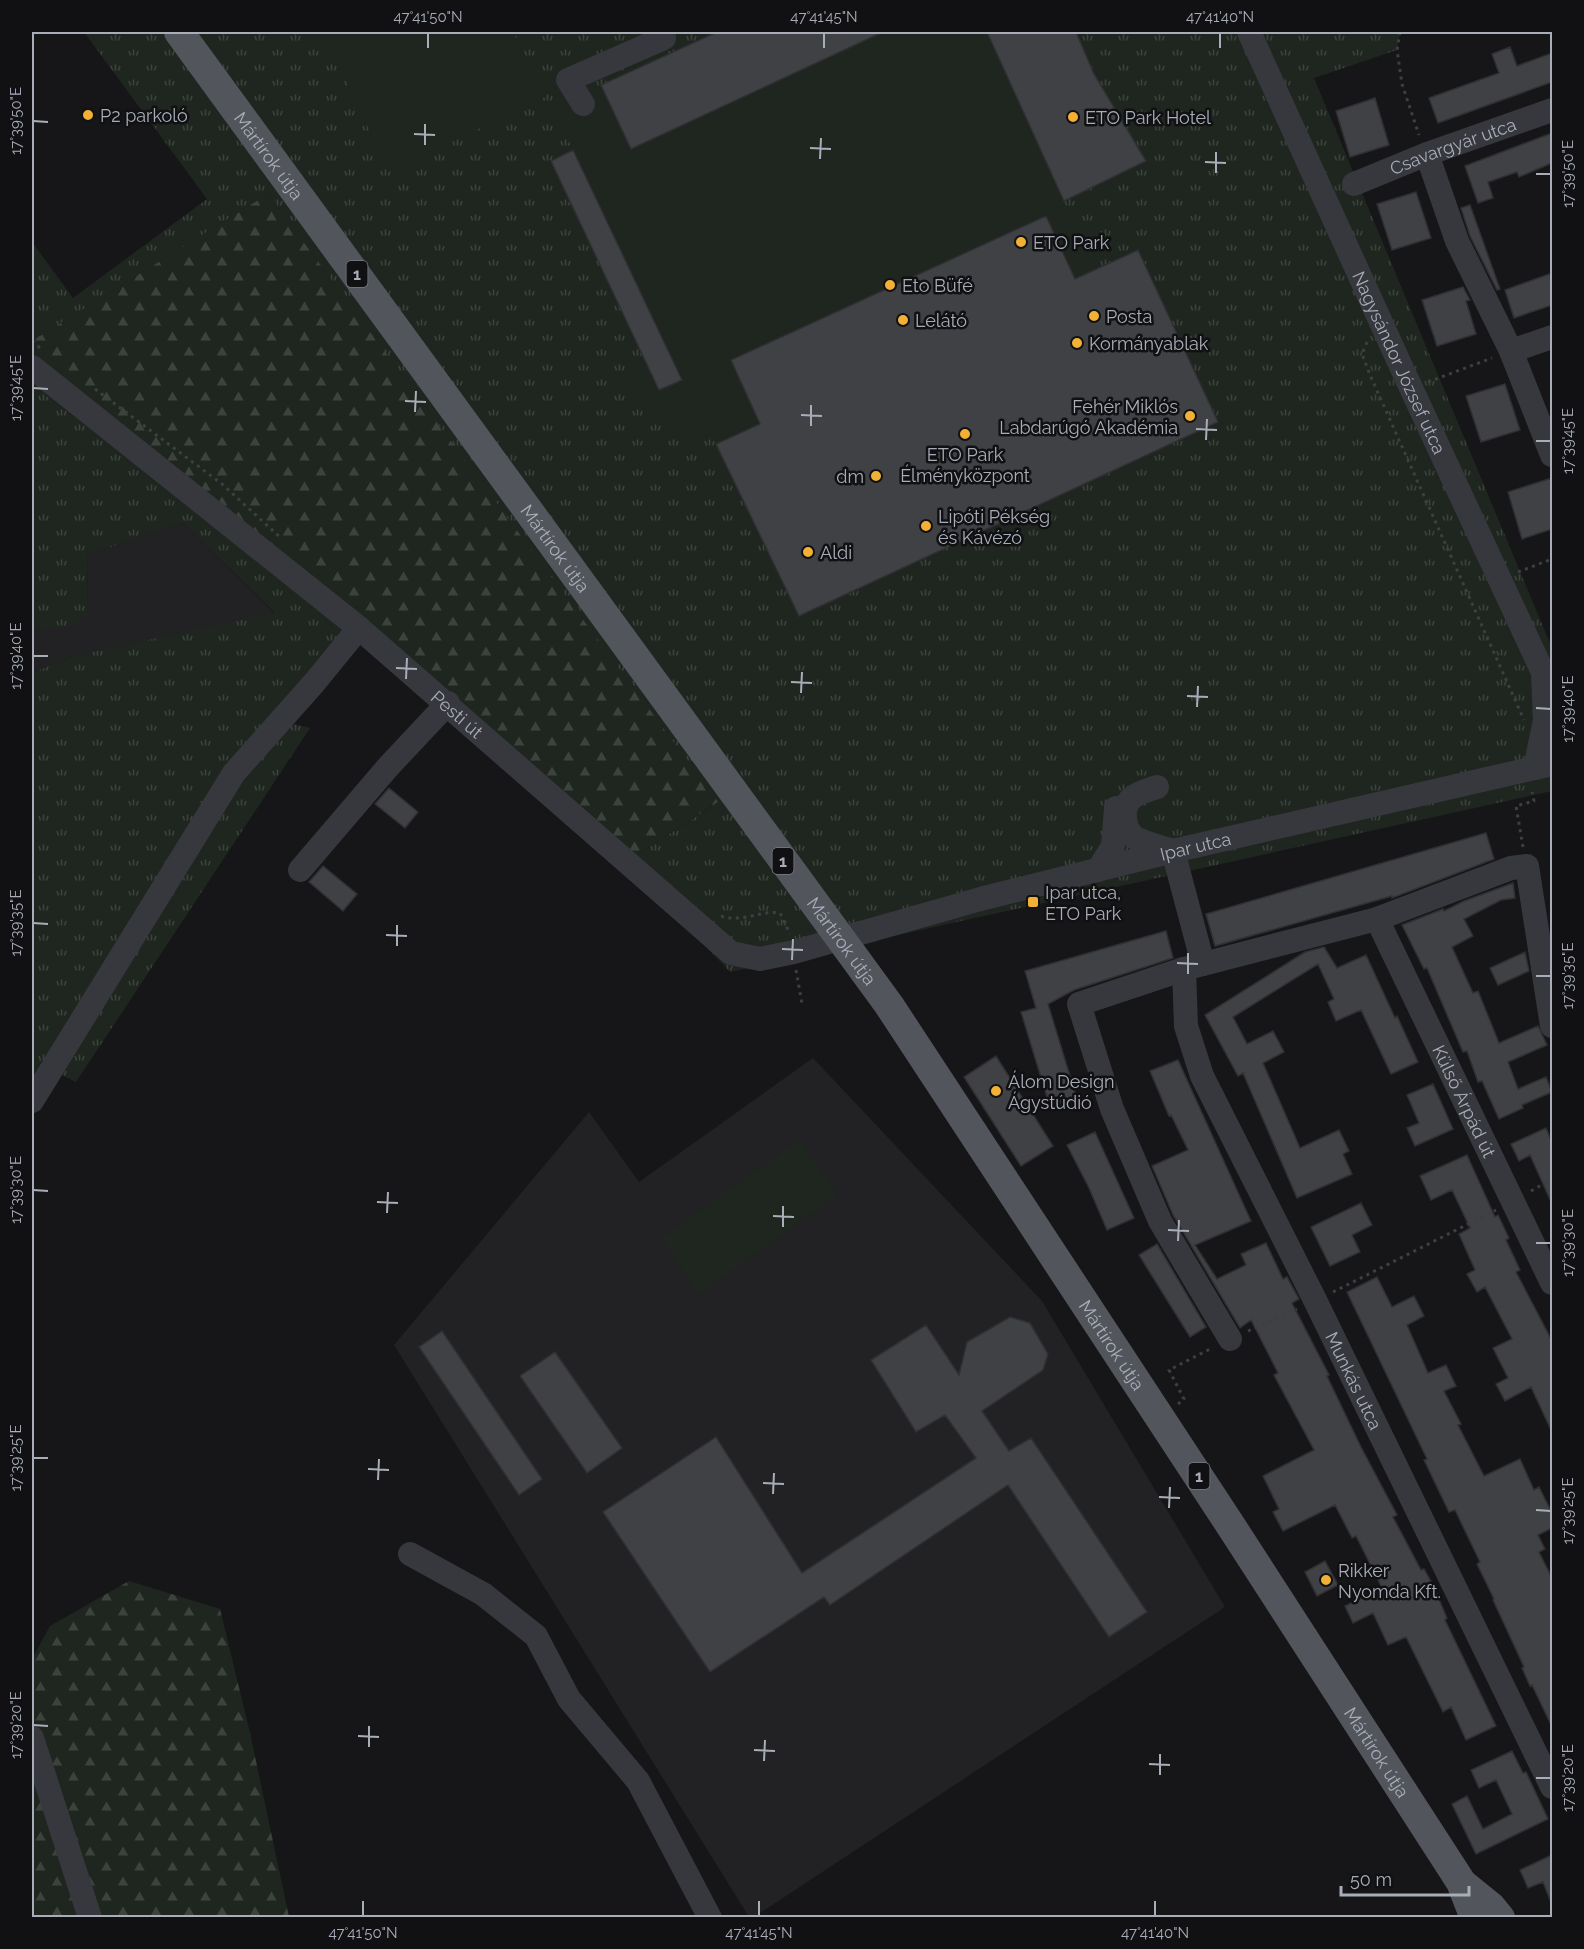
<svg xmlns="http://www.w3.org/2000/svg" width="1584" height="1949" viewBox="0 0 1584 1949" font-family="Raleway,sans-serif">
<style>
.built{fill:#222225}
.grass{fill:url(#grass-tufts)}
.forest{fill:url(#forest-firs)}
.garden{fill:#1e261f}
.building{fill:#404145;stroke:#303034;stroke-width:1.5}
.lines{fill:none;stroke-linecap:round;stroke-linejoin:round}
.path{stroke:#3d3f44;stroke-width:3;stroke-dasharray:3 4.5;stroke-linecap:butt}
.minor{stroke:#37383d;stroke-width:24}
.major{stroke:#53555c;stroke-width:30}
.ticks{fill:none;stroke:#a8adb8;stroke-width:2}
.poi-dot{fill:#f2b134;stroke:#111113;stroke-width:2}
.labels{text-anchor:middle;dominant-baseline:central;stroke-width:5;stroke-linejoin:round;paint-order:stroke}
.shield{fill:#111113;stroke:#7b7e86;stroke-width:1.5}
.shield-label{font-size:16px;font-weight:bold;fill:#a8adb8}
.poi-label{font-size:18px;fill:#a8adb8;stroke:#111113;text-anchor:start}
.street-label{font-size:18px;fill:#a8adb8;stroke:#111113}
.neatline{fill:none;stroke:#a8adb8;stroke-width:2}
.ticks-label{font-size:15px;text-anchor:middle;fill:#a8adb8}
</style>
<defs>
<pattern id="grass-tufts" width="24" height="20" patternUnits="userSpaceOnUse" patternTransform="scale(1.5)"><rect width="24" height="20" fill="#1e261f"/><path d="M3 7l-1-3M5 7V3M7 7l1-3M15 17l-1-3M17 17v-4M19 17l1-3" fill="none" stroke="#3c433d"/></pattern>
<pattern id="forest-firs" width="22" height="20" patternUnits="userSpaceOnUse" patternTransform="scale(1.5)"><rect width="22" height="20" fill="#1e261f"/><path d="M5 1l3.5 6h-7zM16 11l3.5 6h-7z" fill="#3c433d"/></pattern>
</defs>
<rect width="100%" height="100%" fill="#161618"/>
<path class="built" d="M183 523 275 614 73 656 32 673V624L38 630 88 612 87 555Z
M813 1058 1042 1301 1225 1607 754 1917H749L394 1345 589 1112 639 1182Z"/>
<path class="grass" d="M84 32H1400L1397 50 1314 78 1552 648V791L730 972 626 862 717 803 268 194 32 341V242L73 298 207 199Z
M32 385 364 632 282 721 310 728 76 1082 42 1065 32 1091V673L73 656 275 613 183 523 87 555 88 612 74 625 38 630 32 624Z"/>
<path class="forest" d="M268 194 718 802 626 862 364 632 32 385V341Z
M129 1581 220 1609 250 1733 289 1917 32 1918V1659L50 1626Z"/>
<path class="garden" d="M323 32H513L545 97 389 172Z
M717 32H987L1095 270 716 444 711 433 684 445 670 415 650 425 628 376 648 367 551 161 573 150 553 107Z
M799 1140 838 1195 699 1294 661 1238Z"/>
<path class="building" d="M717 32H883L631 149 601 85Z
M987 32H1076L1094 74 1146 161 1064 201Z
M1510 47 1517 66 1552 53V82L1438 123 1429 98 1499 73 1492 54Z
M1375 98 1389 145 1350 157 1336 111Z
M1552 133V163L1519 177 1517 172 1488 182 1493 198 1478 203 1465 166Z
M573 150 682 380 659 390 551 161Z
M1416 192 1431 238 1392 250 1377 204Z
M1470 205 1500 289 1497 290 1470 236 1461 208Z
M1046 216 1075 279 1138 250 1218 422 799 616 716 444 760 424 731 360Z
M1552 273V305L1514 318 1505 290Z
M1463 287 1470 300 1466 301 1476 334 1437 346 1422 300Z
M1505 384 1520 430 1481 442 1466 396Z
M1552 478V529L1522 539 1508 492Z
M389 788 418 812 405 828 375 804Z
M1486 833 1494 859 1392 898V896L1215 946 1206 914Z
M323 866 357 894 343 911 309 882Z
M1513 883 1515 898 1501 900 1464 919 1473 936 1452 947 1473 993 1478 991 1499 1043 1538 1026 1547 1045 1508 1062 1518 1089 1546 1077 1552 1092 1522 1105 1523 1108 1499 1119 1482 1081 1478 1082 1467 1051 1463 1052 1427 968 1424 969 1402 925 1443 909 1444 911 1464 901Z
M1166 931 1173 958 1074 990 1048 1004 1077 1099 1050 1107 1021 1012 1036 1008 1025 971Z
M1324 947 1337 968 1366 955 1395 1018 1397 1016 1418 1062 1391 1074 1361 1010 1336 1021 1328 1002 1334 999 1318 964 1233 1017 1247 1044 1273 1031 1284 1052 1263 1063 1300 1148 1339 1130 1349 1151 1343 1154 1352 1174 1297 1198 1243 1073 1238 1076 1205 1015 1305 952Z
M1525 952 1529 971 1498 985 1490 968Z
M996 1056 1053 1146 1021 1166 964 1077Z
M1178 1060 1251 1221 1195 1245 1217 1279 1246 1265 1241 1254 1266 1243 1283 1279 1287 1277 1299 1299 1292 1303 1329 1375 1327 1376 1361 1447 1397 1515 1393 1517 1421 1570 1424 1569 1433 1585 1447 1618 1445 1620 1496 1726 1466 1740 1451 1707 1443 1712 1406 1637 1388 1645 1373 1613 1353 1623 1345 1606 1382 1588 1356 1536 1352 1538 1335 1505 1283 1531 1273 1512 1279 1509 1263 1476 1314 1450 1274 1375 1278 1373 1251 1320 1240 1328 1173 1215 1152 1166 1188 1150 1171 1115 1169 1116 1150 1071Z
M1433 1084 1453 1129 1415 1146 1407 1128 1419 1123 1407 1095Z
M1546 1128 1552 1143V1204L1530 1155 1519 1161 1511 1144Z
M1095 1132 1134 1218 1107 1230 1089 1188 1067 1145Z
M1467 1155 1495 1217 1498 1215 1509 1238 1506 1240 1520 1270 1516 1272 1552 1341V1432L1531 1387 1505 1401 1496 1384 1508 1378 1493 1348 1512 1339 1485 1287 1477 1292 1467 1274 1475 1270 1459 1234 1470 1228 1452 1190 1431 1200 1420 1176Z
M1361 1203 1372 1225 1352 1235 1360 1252 1330 1266 1311 1227Z
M1157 1244 1206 1327 1190 1337 1139 1255Z
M1377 1277 1392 1307 1414 1296 1424 1316 1407 1325 1428 1373 1446 1365 1456 1386 1444 1391 1461 1424 1458 1425 1484 1476 1520 1459 1534 1490 1539 1487 1552 1513V1528L1538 1535 1545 1549 1539 1552 1552 1578V1727L1532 1685 1530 1686 1522 1668 1524 1667 1493 1600 1494 1599 1477 1564 1480 1562 1455 1510 1449 1512 1424 1460 1427 1459 1347 1292Z
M1010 1317 1030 1323 1048 1354 1043 1370 982 1411 1009 1451 1031 1438 1147 1612 1109 1637 1008 1485 830 1605 824 1597 710 1672 603 1512 716 1437 802 1573 976 1458 945 1415 916 1432 871 1360 926 1325 959 1375 967 1342Z
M442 1331 542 1479 519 1495 419 1347Z
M555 1352 622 1448 587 1473 520 1376Z
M1325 1561 1338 1585 1317 1596 1305 1572Z
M1512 1751 1523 1773 1526 1772 1548 1819 1476 1854 1452 1804 1467 1796 1483 1829 1512 1814 1496 1780 1479 1788 1471 1770Z
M1552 1855V1905L1543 1882 1528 1888 1520 1870Z"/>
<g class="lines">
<path class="path" d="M1400 32 1397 50 1402 84 1419 135
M32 341 40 348
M1367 342 1362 354 1370 375 1524 720
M1428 382 1492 358
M95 389 222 484 282 539
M1518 572 1552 559
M1523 847 1516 806 1534 801 1532 792
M721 916C743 923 760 910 780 913L790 934
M796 970 802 1004
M1531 1191 1552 1179
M1333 1292 1496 1210
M1248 1331 1297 1309
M1178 1404 1184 1399 1169 1370 1212 1348"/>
<g class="minor">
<path id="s1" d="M1249 32 1399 362 1552 692"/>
<path d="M583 104 568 80 664 38 661 32"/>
<path d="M1427 154 1457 241 1511 351 1552 455"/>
<path id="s2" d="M1354 184 1427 154 1552 110"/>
<path d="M1511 351 1552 337"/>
<path id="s3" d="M32 367 359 628 731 953 760 959 794 952 984 898 1173 851 1552 764"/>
<path d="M1535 768 1545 720 1543 674"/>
<path d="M1157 787C1149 790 1138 792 1132 798 1120 808 1124 832 1137 839 1148 844 1161 847 1173 851"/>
<path d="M1173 851 1203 964"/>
<path d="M300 870 388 767 448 703"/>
<path d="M1098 870 1113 846 1116 808"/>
<path id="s4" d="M1377 919 1552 1283"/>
<path id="s5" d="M1184 969 1186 1026 1202 1076 1315 1300 1552 1787"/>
<path d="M32 1101 234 773 314 683 359 628"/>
<path d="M1230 1339 1160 1221 1112 1109 1079 1004 1184 969 1377 919 1511 868 1527 866 1552 1026"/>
<path d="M410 1554 483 1594 536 1636 569 1699 638 1781 710 1918"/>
<path d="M32 1738 90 1918"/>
</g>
<g class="major">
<path id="s6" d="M179 32 889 1005 1231 1526 1461 1882 1475 1918"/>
<path d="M1465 1886 1491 1907 1500 1918"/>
</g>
</g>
<path class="ticks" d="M428 48V33M824 48V33M1220 48V33M33 121 48 122M414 134 435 135M425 145V124M810 148 831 149M820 159 821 138M1205 162 1226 163M1216 173V152M1536 174H1551M33 388 48 389M405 401 426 402M415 412 416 391M801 415 822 416M811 426V405M1196 429 1217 430M1206 440 1207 419M1536 441H1551M33 656H48M396 668 417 669M406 679 407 658M791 682 812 683M801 693 802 672M1187 696 1208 697M1197 707 1198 686M1536 708 1551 709M33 923 48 924M386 935 407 936M397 946V925M782 949 803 950M792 960 793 939M1177 963 1198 964M1188 974V953M1536 976H1551M33 1190 48 1191M377 1202 398 1203M387 1213 388 1192M773 1216 794 1217M783 1227V1206M1168 1230 1189 1231M1178 1241 1179 1220M1536 1243H1551M33 1458H48M368 1469 389 1470M378 1480 379 1459M763 1483 784 1484M773 1494 774 1473M1159 1497 1180 1498M1169 1508 1170 1487M1536 1510 1551 1511M33 1725 48 1726M358 1736 379 1737M369 1747V1726M754 1750 775 1751M764 1761 765 1740M1149 1764 1170 1765M1160 1775V1754M1536 1778H1551M363 1916V1901M759 1916V1901M1155 1916V1901"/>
<g class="poi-dot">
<circle cx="88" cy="115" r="6"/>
<circle cx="1073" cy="117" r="6"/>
<circle cx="1021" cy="242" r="6"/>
<circle cx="890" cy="285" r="6"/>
<circle cx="1094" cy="316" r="6"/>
<circle cx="903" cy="320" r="6"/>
<circle cx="1077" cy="343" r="6"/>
<circle cx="1190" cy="416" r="6"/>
<circle cx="965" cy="434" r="6"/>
<circle cx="876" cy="476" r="6"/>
<circle cx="926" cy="526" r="6"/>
<circle cx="808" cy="552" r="6"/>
<rect x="1027" y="896" width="12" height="12" rx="3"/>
<circle cx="996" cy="1091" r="6"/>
<circle cx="1326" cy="1580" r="6"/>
</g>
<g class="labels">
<g class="shield">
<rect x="346.5" y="261" width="21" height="26" rx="4.5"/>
<rect x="772.5" y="848" width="21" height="26" rx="4.5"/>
<rect x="1188.5" y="1463" width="21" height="26" rx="4.5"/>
</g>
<g class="shield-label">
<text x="357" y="274">1</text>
<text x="783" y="861">1</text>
<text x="1199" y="1476">1</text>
</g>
<g class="poi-label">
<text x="100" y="115">P2 parkoló</text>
<text x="1085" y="117">ETO Park Hotel</text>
<text x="1033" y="242">ETO Park</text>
<text x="902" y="285">Eto Büfé</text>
<text x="1106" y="316">Posta</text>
<text x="915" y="320">Lelátó</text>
<text x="1089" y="343">Kormányablak</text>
<text x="1178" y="406" text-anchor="end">Fehér Miklós<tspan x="1178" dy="21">Labdarúgó Akadémia</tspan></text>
<text x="965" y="454" text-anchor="middle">ETO Park<tspan x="965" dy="21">Élményközpont</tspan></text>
<text x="864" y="476" text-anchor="end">dm</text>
<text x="938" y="516">Lipóti Pékség<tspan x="938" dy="21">és Kávézó</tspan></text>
<text x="820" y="552">Aldi</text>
<text x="1045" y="892">Ipar utca,<tspan x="1045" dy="21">ETO Park</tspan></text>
<text x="1008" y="1081">Álom Design<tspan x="1008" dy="21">Ágystúdió</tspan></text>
<text x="1338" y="1570">Rikker<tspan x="1338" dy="21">Nyomda Kft.</tspan></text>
</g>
<g class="street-label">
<text stroke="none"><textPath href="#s2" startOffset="106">Csavargyár utca</textPath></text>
<text stroke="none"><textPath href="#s6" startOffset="153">Mártírok útja</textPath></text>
<text stroke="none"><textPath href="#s1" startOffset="363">Nagysándor József utca</textPath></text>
<text stroke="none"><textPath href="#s6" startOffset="639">Mártírok útja</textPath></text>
<text stroke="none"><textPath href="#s3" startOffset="549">Pesti út</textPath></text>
<text stroke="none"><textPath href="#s3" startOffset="1392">Ipar utca</textPath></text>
<text stroke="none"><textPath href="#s6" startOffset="1125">Mártírok útja</textPath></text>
<text stroke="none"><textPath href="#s4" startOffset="202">Külső Árpád út</textPath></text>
<text stroke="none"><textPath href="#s6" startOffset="1611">Mártírok útja</textPath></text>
<text stroke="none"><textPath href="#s5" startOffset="450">Munkás utca</textPath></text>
<text stroke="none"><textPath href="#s6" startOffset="2097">Mártírok útja</textPath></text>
</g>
</g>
<rect width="1584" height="1949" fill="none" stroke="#111113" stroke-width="66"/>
<path d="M1341 1886v9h128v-9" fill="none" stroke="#a8adb8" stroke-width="3"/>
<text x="1350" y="1886" font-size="18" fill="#a8adb8" stroke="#111113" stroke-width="4.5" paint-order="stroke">50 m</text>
<rect x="33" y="33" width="1518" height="1883" class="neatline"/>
<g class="ticks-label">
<text x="428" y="22">47°41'50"N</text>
<text x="824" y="22">47°41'45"N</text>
<text x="1220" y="22">47°41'40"N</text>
<text transform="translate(16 121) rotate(-90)" y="5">17°39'50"E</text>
<text transform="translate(1568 174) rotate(-90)" y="5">17°39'50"E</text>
<text transform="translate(16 388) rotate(-90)" y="5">17°39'45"E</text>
<text transform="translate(1568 441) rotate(-90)" y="5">17°39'45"E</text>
<text transform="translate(16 656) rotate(-90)" y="5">17°39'40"E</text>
<text transform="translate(1568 709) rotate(-90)" y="5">17°39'40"E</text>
<text transform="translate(16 923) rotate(-90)" y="5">17°39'35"E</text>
<text transform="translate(1568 976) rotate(-90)" y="5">17°39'35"E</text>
<text transform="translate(16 1190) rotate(-90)" y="5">17°39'30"E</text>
<text transform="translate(1568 1243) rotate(-90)" y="5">17°39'30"E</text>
<text transform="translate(16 1458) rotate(-90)" y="5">17°39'25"E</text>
<text transform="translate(1568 1511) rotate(-90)" y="5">17°39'25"E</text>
<text transform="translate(16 1725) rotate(-90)" y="5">17°39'20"E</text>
<text transform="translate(1568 1778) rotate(-90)" y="5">17°39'20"E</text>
<text x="363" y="1938">47°41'50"N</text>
<text x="759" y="1938">47°41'45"N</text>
<text x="1155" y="1938">47°41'40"N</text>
</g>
</svg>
